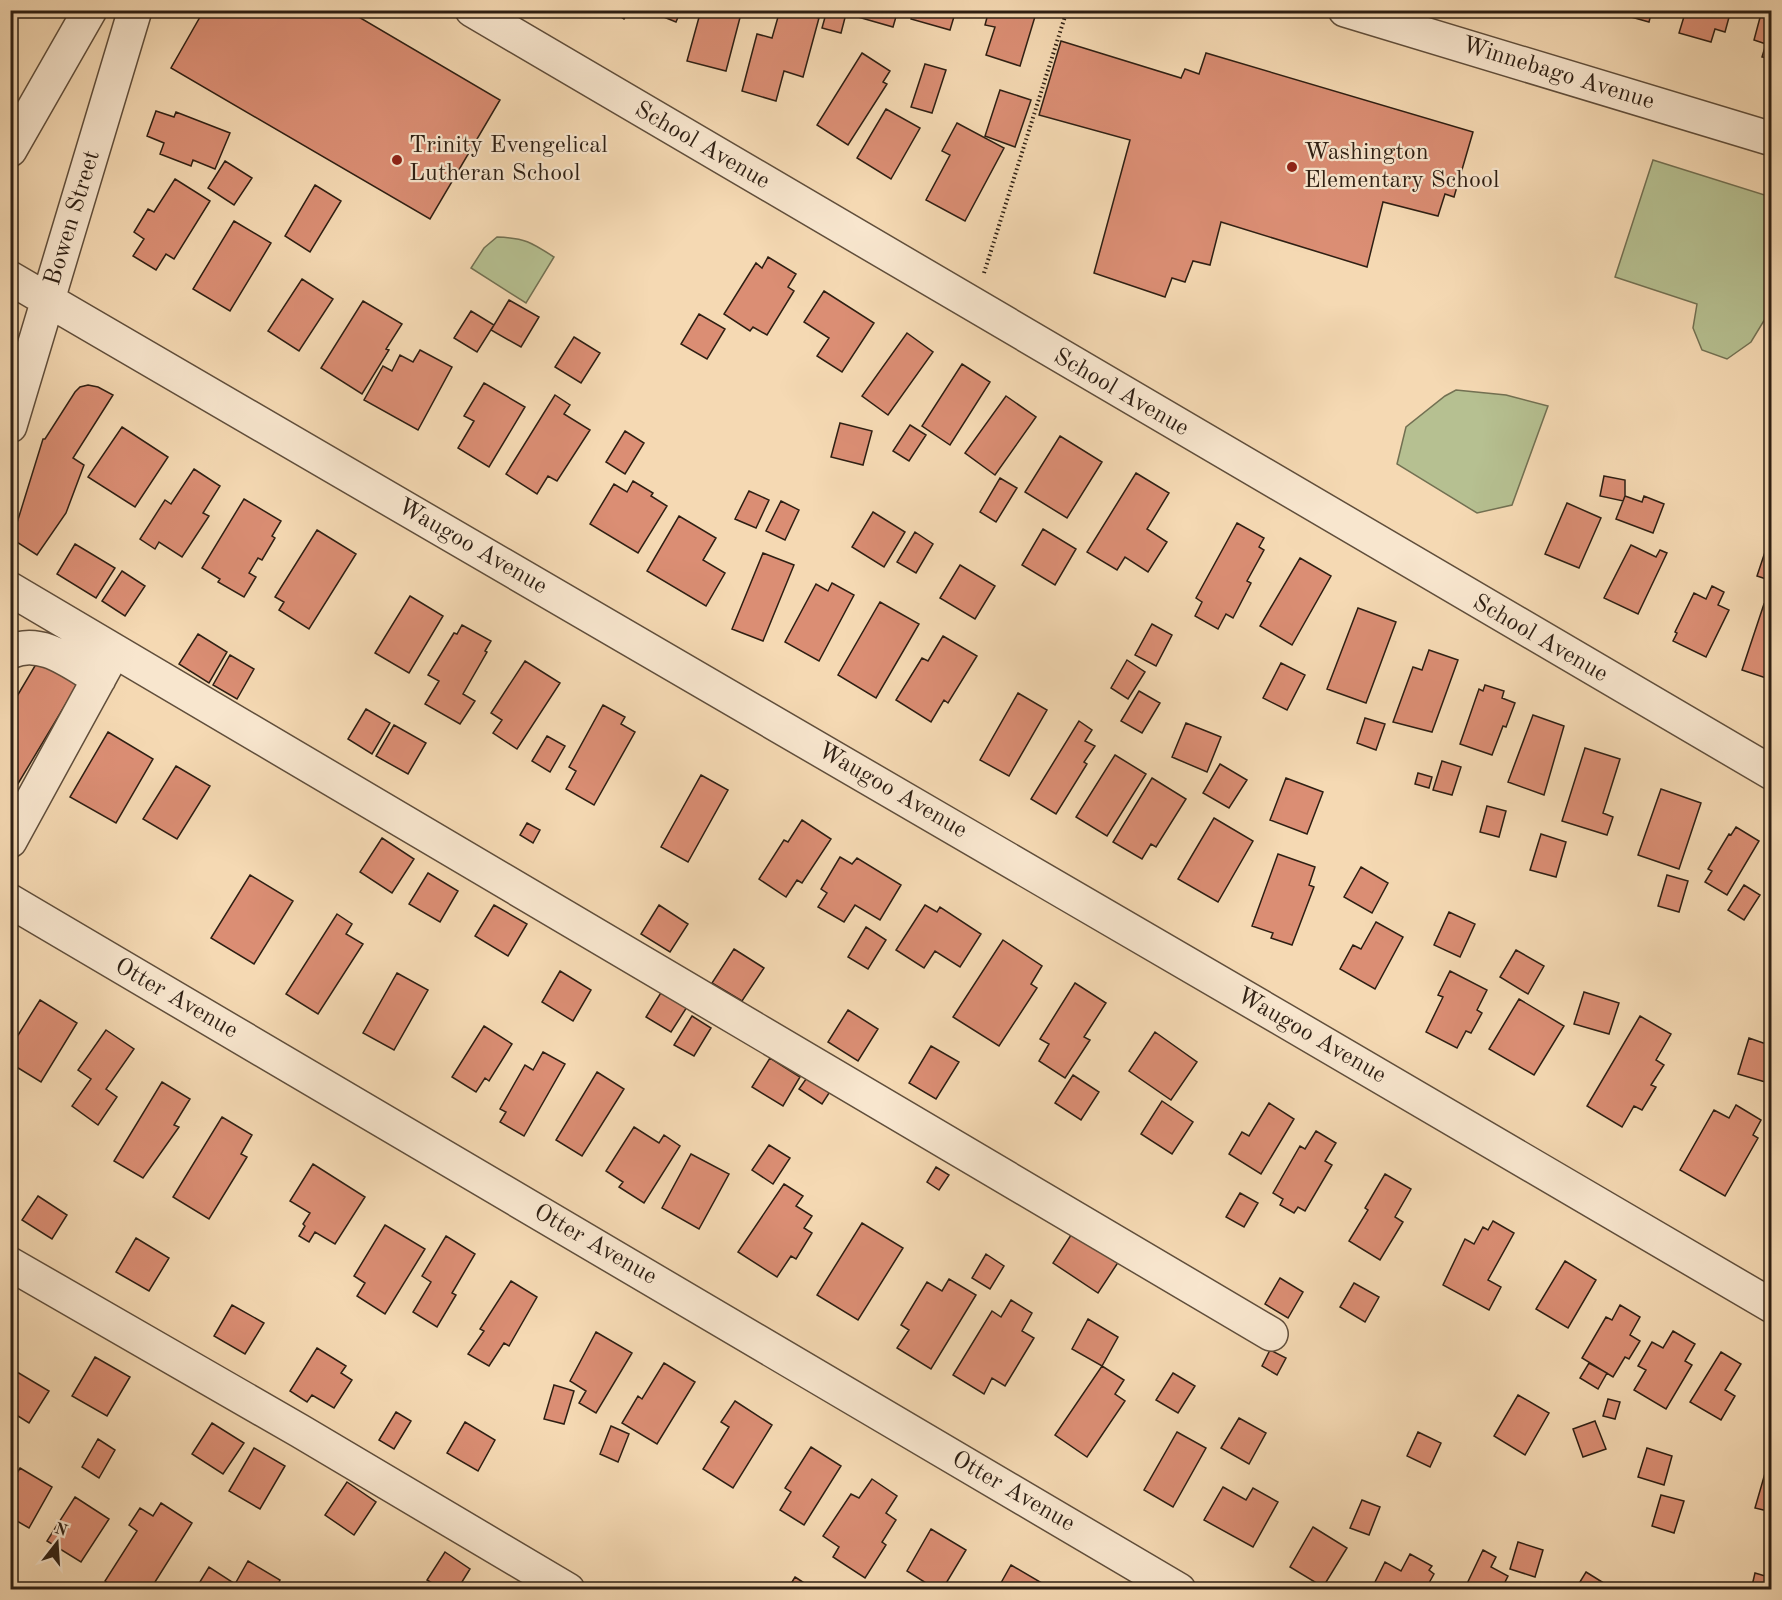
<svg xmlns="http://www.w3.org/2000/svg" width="1782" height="1600" viewBox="0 0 1782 1600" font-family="'Old Standard TT',serif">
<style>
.green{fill:#b6c091;stroke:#727052;stroke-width:1.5}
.building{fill:#db8e74;stroke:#2e1f13;stroke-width:1.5}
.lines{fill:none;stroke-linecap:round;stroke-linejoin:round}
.minor-casing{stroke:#604e3b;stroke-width:36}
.path{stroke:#2e1f13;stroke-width:4;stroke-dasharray:1.5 3;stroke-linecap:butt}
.minor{stroke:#f8e6ce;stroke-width:33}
.poi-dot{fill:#8f2418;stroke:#f8e6ce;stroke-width:2}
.labels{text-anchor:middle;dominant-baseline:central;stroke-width:4.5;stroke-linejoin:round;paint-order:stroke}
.street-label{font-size:24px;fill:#2e1f13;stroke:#f8e6ce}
.poi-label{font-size:24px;fill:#2e1f13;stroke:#f8e6ce;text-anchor:start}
</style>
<rect width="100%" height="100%" fill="#f5d9b3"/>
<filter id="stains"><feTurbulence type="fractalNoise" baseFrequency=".00333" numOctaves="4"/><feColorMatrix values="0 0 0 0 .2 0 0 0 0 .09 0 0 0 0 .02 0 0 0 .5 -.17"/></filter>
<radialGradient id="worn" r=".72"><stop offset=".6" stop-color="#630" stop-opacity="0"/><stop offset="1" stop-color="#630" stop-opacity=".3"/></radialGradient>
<path class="green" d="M1653 160 1771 197V311L1768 314 1751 342 1727 359 1702 350 1693 328 1697 304 1615 277Z
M497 237C525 238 531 242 554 257L526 303 471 268 484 248Z
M1456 390 1506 395 1548 406 1512 505 1477 513 1397 464 1406 427 1445 396Z"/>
<path class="building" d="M204 10H327L336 16 339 10H347L500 100 430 219 171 68Z
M610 10H629L624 19Z
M655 10H681L676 22 654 13Z
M701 10H742L726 71 687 61Z
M780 10H790L819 18 803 77 784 71 776 101 742 91 757 34 772 38Z
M827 10H847L841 33 822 28Z
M853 10H898L893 27 851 15Z
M913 10H956L950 30 911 19Z
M989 10H1037L1020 66 986 55 995 27 985 25Z
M1633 10H1652L1649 22 1631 17Z
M1686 10H1731L1725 32 1715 29 1711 42 1679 33Z
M1762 10H1772V59L1762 57 1766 44 1754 40Z
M1061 41 1181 78 1185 69 1199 74 1206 53 1473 132 1454 197 1445 194 1438 216 1383 202 1367 267 1221 222 1210 265 1193 261 1185 282 1172 278 1165 297 1094 273 1130 140 1039 115Z
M862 53 890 71 883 82 887 84 848 145 817 125Z
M925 64 946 70 932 113 911 107Z
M1000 90 1031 100 1015 147 985 136Z
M886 109 920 128 891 179 857 158Z
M156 111 174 117 176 112 230 133 215 169 193 160 191 166 160 154 164 143 147 136Z
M957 123 1004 148 965 221 926 200 950 155 942 151Z
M225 161 252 178 234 205 208 188Z
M175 179 210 201 174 259 166 254 156 270 133 256 144 239 134 232 148 209 154 212Z
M315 185 341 201 310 252 285 236Z
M234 221 271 243 230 311 193 289Z
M768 257 796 274 788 287 794 291 767 335 753 327 750 331 724 314 756 263 762 268Z
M302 279 333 299 299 351 268 331Z
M824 291 874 323 842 372 817 356 829 338 804 322Z
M509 300 539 317 521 347 491 330Z
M363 301 402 324 386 349 389 350 362 394 321 368Z
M471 311 494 325 477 352 454 338Z
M699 314 725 329 707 359 681 344Z
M907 333 933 352 888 415 862 396Z
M574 337 600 353 581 383 555 367Z
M420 350 452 367 418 430 364 400 383 366 392 371 400 355 413 362Z
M962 364 990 382 950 445 922 426Z
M484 383 525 407 489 467 458 448 474 421 464 416Z
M88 385 98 387 113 395 73 458 84 465 66 513 37 555 12 539 43 439H45L75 392 80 387Z
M555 395 570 405 564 414 590 430 557 481 548 476 537 494 506 474Z
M1006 396 1036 417 995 475 965 453Z
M840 423 872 431 863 465 831 457Z
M910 425 926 435 909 461 893 451Z
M122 427 168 457 135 507 88 477Z
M625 431 644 443 625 474 606 462Z
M1060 436 1102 462 1067 518 1025 492Z
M194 469 220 486 203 513 209 516 182 557 159 542 155 549 140 539 165 500 171 504Z
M1136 473 1169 493 1147 529 1167 542 1148 572 1125 557 1117 570 1087 552Z
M1604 476 1625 480V496L1623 501 1600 496Z
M1000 478 1017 488 996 522 980 512Z
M633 481 653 493 651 496 667 506 638 553 590 524 614 484 627 492Z
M749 491 769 500 756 528 735 519Z
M1625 496 1642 502 1644 496 1664 504 1653 533 1616 519Z
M244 499 281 521 272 536 275 538 262 560 258 558 249 573 256 577 244 597 218 582 220 579 202 568Z
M781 501 799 510 785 540 766 531Z
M1567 503 1601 518 1579 568 1545 554Z
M873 512 905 532 884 567 852 547Z
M679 516 716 538 703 560 725 573 706 606 647 571Z
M1237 523 1264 538 1259 547 1264 550 1247 581 1251 583 1233 618 1226 614 1218 629 1195 616 1202 602 1196 598Z
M1043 529 1076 549 1055 585 1022 565Z
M317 530 356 554 309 629 279 610 284 602 275 597Z
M915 532 933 544 916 573 897 562Z
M75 544 115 568 96 598 57 574Z
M1631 545 1656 557 1660 550 1667 553 1638 614 1604 598Z
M1767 546 1772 548V581L1757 576Z
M763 553 794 565 763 641 732 629Z
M1300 558 1331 576 1292 645 1260 626Z
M960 565 995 586 975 619 940 598Z
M122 571 145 586 125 616 102 601Z
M832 583 854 595 819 661 785 642 816 584 828 591Z
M1712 586 1724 592 1718 605 1729 610 1706 657 1673 641 1677 633 1675 632 1694 593 1706 599Z
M410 596 443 616 409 673 375 653Z
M880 602 919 624 876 698 838 675Z
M1764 604 1772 606V680L1742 670Z
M1358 608 1396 622 1366 703 1327 689Z
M1152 624 1172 635 1156 666 1135 655Z
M462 625 491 641 485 651 487 652 463 694 475 701 460 724 425 704 439 681 428 675 454 633 457 634Z
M198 634 227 652 209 683 179 664Z
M943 636 977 656 948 703 944 700 931 722 896 700 922 658 928 661Z
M1429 650 1458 660 1432 732 1393 722 1413 667 1422 670Z
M42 654 82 677 10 797V708Z
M230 655 254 669 237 699 213 685Z
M1127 660 1145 672 1128 699 1111 688Z
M525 661 560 683 517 749 493 733 502 720 491 713Z
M1281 663 1305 675 1287 710 1263 698Z
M1485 685 1504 691 1502 698 1515 703 1506 727 1503 726 1492 755 1460 744 1479 689 1483 691Z
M1139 691 1160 703 1142 733 1121 721Z
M1018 693 1047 710 1009 776 980 760Z
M603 705 625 717 621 724 635 732 594 805 566 789 576 771 569 767Z
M366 709 390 723 372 754 348 739Z
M1533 715 1564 726 1544 795 1508 782Z
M1365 718 1385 724 1376 750 1357 743Z
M1079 721 1092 730 1085 741 1095 746 1084 762 1087 764 1056 814 1031 799Z
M1186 723 1221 737 1207 772 1172 757Z
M394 725 426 743 408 774 376 756Z
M108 732 153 759 116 823 70 797Z
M547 736 565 746 550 772 532 761Z
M1585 748 1620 759 1603 813 1613 817 1607 835 1562 821Z
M1115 755 1146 774 1107 836 1076 817Z
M1442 761 1461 767 1452 795 1433 790Z
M1220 764 1247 780 1229 808 1203 793Z
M176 766 210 786 177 839 143 819Z
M1418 773 1432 777 1429 788 1415 784Z
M701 775 728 790 688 862 661 847Z
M1152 778 1186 799 1156 847 1151 844 1142 859 1113 842Z
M1286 778 1323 792 1307 834 1270 820Z
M1661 789 1701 803 1679 869 1638 855Z
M1487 806 1506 811 1499 837 1480 832Z
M1214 818 1253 841 1218 902 1178 879Z
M802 820 831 839 802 883 797 880 786 897 759 879 784 840 788 842Z
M527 823 540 830 533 843 520 835Z
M1736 827 1759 841 1727 895 1705 882 1712 871 1708 869 1729 834 1731 835Z
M1541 834 1566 842 1556 877 1530 870Z
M382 838 414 859 392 893 360 872Z
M1278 854 1315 867 1309 885 1314 887 1292 945 1271 938 1273 933 1252 926Z
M840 857 852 864 857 858 901 885 880 920 855 905 844 922 818 907 827 893 821 889Z
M1361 867 1388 883 1372 913 1344 897Z
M428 873 458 891 440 922 409 904Z
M250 875 293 901 254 964 211 938Z
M1667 875 1688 881 1679 912 1658 906Z
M1744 885 1760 895 1744 920 1728 910Z
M494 905 527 924 508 956 475 936Z
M659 905 688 924 670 952 641 934Z
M925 905 937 912 940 907 981 934 960 967 935 951 924 968 896 950Z
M1449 912 1475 924 1460 957 1434 945Z
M337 914 352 924 346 934 363 944 318 1014 286 994Z
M1376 922 1403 937 1375 989 1340 969 1353 945 1361 949Z
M866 927 886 940 868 969 848 957Z
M1003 940 1042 966 1031 984 1037 988 999 1046 953 1017Z
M734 949 764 968 742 1001 712 983Z
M1516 950 1544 966 1528 994 1500 977Z
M560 971 591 990 573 1021 542 1002Z
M1450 971 1487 990 1477 1010 1482 1013 1471 1033 1466 1031 1457 1048 1426 1032 1443 997 1438 995Z
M397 973 428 990 394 1050 363 1033Z
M1075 983 1106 1003 1084 1037 1090 1040 1065 1078 1039 1061 1049 1044 1040 1039Z
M662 991 687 1007 671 1032 646 1017Z
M1584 992 1619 1003 1609 1034 1574 1024Z
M1519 999 1564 1026 1534 1075 1489 1049Z
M40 1000 77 1023 41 1082 10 1063V1048Z
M848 1010 878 1029 858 1061 828 1042Z
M692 1016 711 1028 694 1056 674 1045Z
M1640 1016 1671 1034 1656 1060 1664 1065 1651 1085 1656 1087 1642 1110 1634 1106 1622 1127 1587 1106Z
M484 1026 512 1044 489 1081 485 1078 476 1092 452 1077Z
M106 1030 134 1049 106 1089 117 1097 98 1125 72 1106 91 1079 78 1070Z
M1155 1032 1197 1062 1171 1100 1129 1071Z
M1749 1038 1772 1046V1084L1738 1074Z
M931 1046 959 1062 936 1099 909 1083Z
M543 1052 565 1064 524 1136 500 1122 506 1112 500 1109 525 1065 533 1070Z
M770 1058 800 1077 783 1106 752 1087Z
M597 1072 624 1089 582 1156 556 1140Z
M811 1072 833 1087 822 1104 799 1089Z
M1073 1075 1099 1092 1081 1120 1055 1103Z
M162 1082 190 1099 174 1125 179 1127 143 1178 114 1161Z
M1162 1101 1193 1122 1172 1154 1141 1134Z
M1269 1103 1294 1119 1261 1174 1229 1154 1242 1132 1249 1136Z
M1736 1105 1761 1120 1753 1135 1758 1138 1725 1196 1680 1170 1714 1110 1729 1118Z
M222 1117 252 1135 241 1154 247 1157 209 1219 173 1197Z
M634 1127 659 1143 664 1135 680 1146 644 1203 619 1187 623 1182 606 1171Z
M1316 1131 1336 1143 1325 1161 1332 1165 1305 1211 1298 1207 1294 1213 1280 1205 1283 1199 1273 1193 1300 1146 1305 1149Z
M769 1145 790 1158 773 1184 752 1170Z
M691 1154 729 1174 699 1229 662 1208Z
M313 1164 365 1197 335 1244 315 1232 309 1242 299 1236 305 1226 303 1224 310 1213 290 1201Z
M936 1167 949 1175 939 1190 927 1182Z
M1385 1174 1411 1189 1395 1217 1403 1222 1380 1260 1349 1241 1368 1210 1365 1208Z
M784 1184 803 1196 796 1206 812 1216 804 1228 812 1233 796 1259 791 1256 777 1277 738 1252Z
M1240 1193 1258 1203 1244 1227 1226 1217Z
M38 1196 67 1215 52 1239 22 1220Z
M1493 1221 1514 1233 1488 1280 1501 1287 1489 1310 1443 1285 1465 1239 1474 1244 1483 1227 1488 1230Z
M862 1223 903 1248 858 1320 817 1295Z
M385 1225 425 1249 385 1314 357 1296 365 1283 354 1276Z
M1073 1232 1119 1261 1098 1293 1053 1263Z
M446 1236 475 1254 452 1293 456 1295 437 1327 413 1312 431 1282 422 1276Z
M136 1238 169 1258 149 1291 116 1272Z
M986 1254 1004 1266 990 1289 972 1278Z
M1565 1261 1596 1280 1568 1328 1536 1309Z
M1280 1278 1303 1292 1288 1318 1265 1304Z
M949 1279 976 1295 931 1369 897 1348 909 1330 901 1325 927 1282 942 1291Z
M511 1281 537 1297 509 1346 504 1343 489 1366 468 1354 484 1331 480 1329Z
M1354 1283 1379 1297 1365 1322 1340 1307Z
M1011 1300 1032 1313 1022 1331 1034 1338 1005 1386 992 1378 984 1394 953 1375 992 1311 1001 1317Z
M232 1305 264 1323 245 1354 214 1336Z
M1620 1305 1640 1317 1630 1335 1640 1341 1629 1359 1625 1357 1613 1377 1582 1358 1606 1317 1612 1320Z
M1088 1319 1118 1337 1102 1366 1072 1349Z
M1673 1331 1695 1344 1685 1361 1692 1365 1666 1409 1634 1390 1646 1370 1638 1366 1652 1342 1663 1348Z
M596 1332 632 1353 596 1413 579 1403 586 1391 570 1381Z
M317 1348 346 1366 341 1373 352 1380 334 1408 312 1395 307 1402 290 1391Z
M1270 1350 1286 1358 1277 1375 1262 1366Z
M1721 1352 1741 1364 1725 1390 1735 1396 1721 1420 1690 1402Z
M95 1357 130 1377 107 1416 72 1396Z
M664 1363 695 1382 657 1444 622 1423 638 1396 642 1399Z
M1589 1363 1607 1373 1598 1389 1580 1378Z
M1102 1366 1124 1380 1115 1394 1125 1401 1087 1457 1055 1435Z
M10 1368 17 1372 10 1382Z
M17 1372 49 1391 29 1423 10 1411V1382Z
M1173 1373 1195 1386 1178 1413 1156 1400Z
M554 1385 574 1391 564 1424 544 1419Z
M1518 1395 1549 1413 1525 1455 1494 1436Z
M1608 1399 1620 1402 1615 1419 1603 1416Z
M735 1401 772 1425 733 1488 703 1469 729 1427 721 1422Z
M396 1412 411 1421 394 1449 379 1440Z
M1239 1418 1266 1433 1249 1464 1221 1448Z
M1595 1421 1606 1449 1583 1457 1573 1429Z
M465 1422 495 1440 478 1471 447 1453Z
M212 1423 244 1443 223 1474 192 1454Z
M611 1426 629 1434 618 1462 600 1454Z
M1177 1432 1206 1448 1173 1507 1144 1490Z
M1418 1432 1441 1443 1430 1467 1407 1456Z
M98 1439 115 1450 99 1478 82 1467Z
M811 1447 841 1466 804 1525 780 1510 791 1492 785 1488Z
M254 1448 285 1466 260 1509 229 1491Z
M1647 1448 1672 1456 1664 1485 1638 1477Z
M1772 1449V1512L1755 1508Z
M20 1468 52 1487 29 1528 10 1517V1485Z
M872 1479 897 1496 886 1513 896 1520 882 1542 886 1545 865 1578 833 1557 839 1547 823 1536 851 1494 859 1498Z
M347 1482 376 1502 354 1535 325 1515Z
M1223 1487 1246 1500 1253 1488 1278 1502 1253 1547 1204 1520Z
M1661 1495 1684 1501 1674 1533 1652 1526Z
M75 1497 109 1519 81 1562 47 1541Z
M1362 1500 1380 1507 1369 1535 1350 1528Z
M161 1503 192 1523 150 1590H118L105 1581 137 1531 129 1525 140 1508 153 1516Z
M1313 1527 1347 1548 1323 1587 1290 1567Z
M931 1529 966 1550 942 1590H937L907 1571Z
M1518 1542 1543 1550 1535 1577 1510 1569Z
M1483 1550 1496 1557 1491 1567 1508 1576 1501 1590H1464Z
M445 1552 470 1569 457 1590H443L427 1580Z
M1410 1554 1432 1566 1429 1570 1434 1574 1425 1590H1380L1373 1586 1385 1562 1401 1571Z
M248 1561 280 1580 275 1590H195L209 1567 235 1584Z
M1011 1565 1047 1586 1045 1590H997Z
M1586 1572 1615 1590H1575Z
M1755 1573 1772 1578V1590H1751Z
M795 1577 815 1590H787Z"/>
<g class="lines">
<defs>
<path id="minor" d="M472 10 1772 773
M1345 10 1772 139
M10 150 90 10
M10 278 1282 1019 1772 1306
M10 426 135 10
M10 589 1271 1334
M10 652C41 637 73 664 99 679
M10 841 114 651
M10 901 1179 1590
M10 1264 300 1431 568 1590"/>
</defs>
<use href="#minor" class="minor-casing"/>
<path class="path" d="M984 273 1067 10"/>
<use href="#minor" class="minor"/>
</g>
<g class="poi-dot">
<circle cx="397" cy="160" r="6"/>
<circle cx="1292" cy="167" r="6"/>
</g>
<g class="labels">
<g class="street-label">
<text transform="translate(1558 74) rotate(17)">Winnebago Avenue</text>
<text transform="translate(702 146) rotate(30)">School Avenue</text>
<text transform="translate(73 218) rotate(-73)">Bowen Street</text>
<text transform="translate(1121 393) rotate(30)">School Avenue</text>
<text transform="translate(472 547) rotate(30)">Waugoo Avenue</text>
<text transform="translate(1540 639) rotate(30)">School Avenue</text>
<text transform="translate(892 791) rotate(30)">Waugoo Avenue</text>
<text transform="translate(176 999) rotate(30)">Otter Avenue</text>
<text transform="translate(1311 1036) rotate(30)">Waugoo Avenue</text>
<text transform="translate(595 1245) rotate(30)">Otter Avenue</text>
<text transform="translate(1013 1492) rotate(30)">Otter Avenue</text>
</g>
<g class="poi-label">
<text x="409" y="146">Trinity Evengelical<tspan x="409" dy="28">Lutheran School</tspan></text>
<text x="1304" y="153">Washington<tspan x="1304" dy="28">Elementary School</tspan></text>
</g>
</g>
<rect width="1782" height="1600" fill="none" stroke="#f5d9b3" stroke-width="36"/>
<rect x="12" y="12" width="1758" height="1576" fill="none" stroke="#2e1f13" stroke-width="3"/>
<rect x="18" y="18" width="1746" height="1564" fill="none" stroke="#2e1f13" stroke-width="1.5"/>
<g transform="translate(57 1543) rotate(17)" stroke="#f8e6ce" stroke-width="4.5" paint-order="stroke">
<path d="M0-4.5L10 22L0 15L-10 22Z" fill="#2e1f13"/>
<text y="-9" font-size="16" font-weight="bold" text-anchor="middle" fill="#2e1f13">N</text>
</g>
<rect width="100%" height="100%" filter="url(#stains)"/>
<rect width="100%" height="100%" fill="url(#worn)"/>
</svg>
